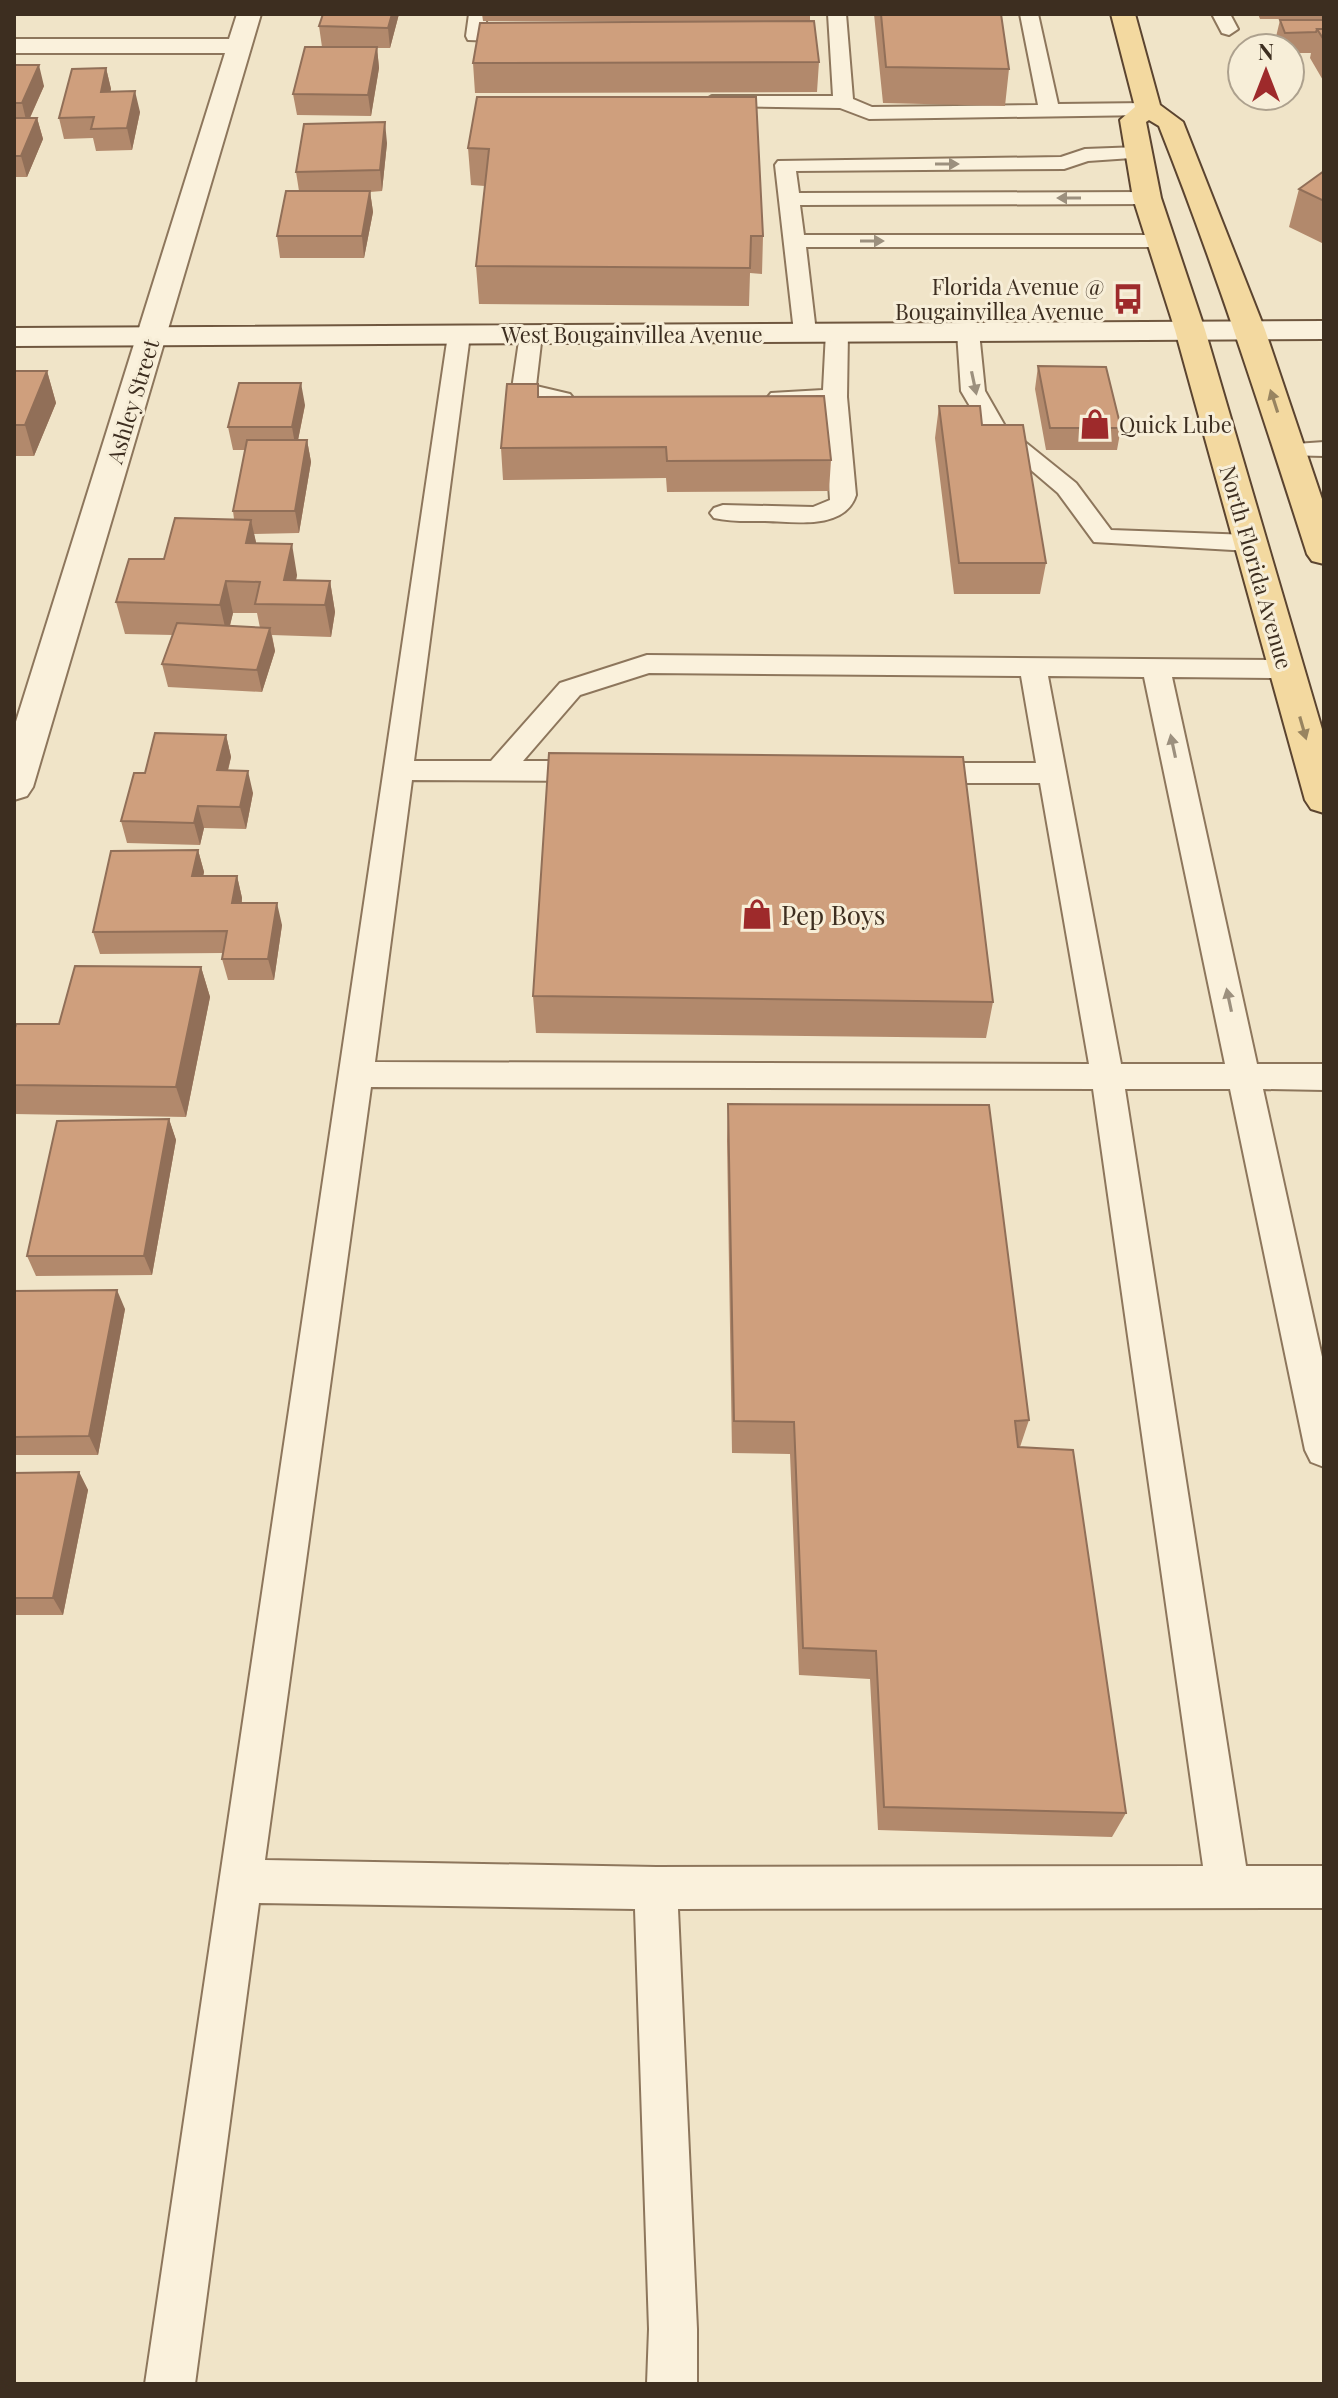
<svg xmlns="http://www.w3.org/2000/svg" width="1338" height="2398" viewBox="0 0 1338 2398" font-family="'Playfair Display',serif">
<style>
.lines{fill:none;stroke-linecap:round;stroke-linejoin:round}
.lane-casing{stroke:#8d765c;stroke-width:4}
.street-casing{stroke:#8d765c;stroke-width:4}
.secondary-casing{stroke:#6f573f;stroke-width:4}
.primary-casing{stroke:#5b4430;stroke-width:4}
.lane{fill:#faf1dc;fill-rule:evenodd}
.street{fill:#faf1dc;fill-rule:evenodd}
.secondary{fill:#faf1dc;fill-rule:evenodd}
.primary{fill:#f3d9a0;fill-rule:evenodd}
.wall{fill:#b2896c;fill-rule:evenodd}
.shaded-wall{fill:#916f58}
.building{fill:#cf9f7d;stroke:#916f58;stroke-width:2}
.oneway{fill:#9c907e}
.oneway2{fill:#988460}
.labels{text-anchor:middle;dominant-baseline:central;stroke-width:6;stroke-linejoin:round;paint-order:stroke}
.far-poi-label{font-size:22px;fill:#3d2e20;stroke:#f7eed8;text-anchor:end}
.far-street-label{font-size:22px;fill:#3d2e20;stroke:#f7eed8}
.poi-label{font-size:26px;fill:#3d2e20;stroke:#f7eed8;text-anchor:start}
</style>
<rect width="100%" height="100%" fill="#f0e4c8"/>
<g class="lines">
<defs>
<path id="lane" d="M469 14H487L485 30H524L533 36 524 42 468 40 466 36Z
M828 14H846L853 99 872 107 1038 105 1020 14H1038L1058 104 1148 103 1158 109 1148 115 869 119 840 108 705 106 702 102 712 96H833Z
M1212 14H1230L1238 29 1229 35 1222 33Z
M1139 147 1149 153 1146 157 1088 161 1064 169 796 171 799 193 1147 192 1158 198 1147 204 800 205 804 235H1161L1172 241 1161 247H806L816 332 813 337H797L794 332 775 165 778 161 1061 157 1085 149Z
M837 325 845 327 848 332 847 397 856 495C845 530 795 522 765 521 748 521 731 522 714 518L710 513 714 508 723 505 813 507 830 500 824 404 771 403 767 398 771 393 823 390 826 332 829 327Z
M968 325 976 327 979 332 985 391 1005 426 1076 483 1111 530 1250 535 1259 538 1263 543 1259 548 1250 551 1094 542 1058 493 984 430 961 391 957 332 960 327Z
M531 327 539 329 542 334 536 386 570 394 574 399 570 404C552 409 524 404 512 389L520 334 523 329Z
M459 328 467 330 470 335 414 761H491L560 683 647 655 1286 660 1296 663 1300 669 1296 675 1286 678 1172 677 1257 1064H1324V1090L1263 1089 1324 1366V1467L1311 1462 1305 1450 1230 1089H1125L1246 1866H1324V1908L678 1909 697 2329V2384H647L649 2329 635 1909 259 1903 195 2384H145L448 335 451 330ZM649 673 1021 676 1036 763H921L911 766 907 773 911 780 921 783H1040L1089 1064 375 1062 412 780 592 781 602 778 606 771 602 764 592 761H523L580 695ZM1048 676 1144 677 1225 1064H1121ZM371 1087 1093 1089 1203 1866 656 1867 265 1860Z
M1324 442V456L1281 455 1278 450 1281 445Z"/>
<path id="street" d="M237 14H261L33 787 27 796 14 800V728L225 53H14V39H229Z"/>
<path id="secondary" d="M1324 321V339L14 346V328Z"/>
<path id="primary" d="M1111 14H1135L1160 105 1183 122 1265 330 1324 505V564L1312 561 1307 554C1261 410 1215 267 1159 126L1149 120 1146 122 1161 198 1205 330 1324 736V813L1311 809 1305 800 1175 330 1133 198 1120 120 1135 107Z"/>
</defs>
<use href="#lane" class="lane-casing"/>
<use href="#street" class="street-casing"/>
<use href="#secondary" class="secondary-casing"/>
<use href="#primary" class="primary-casing"/>
<use href="#lane" class="lane"/>
<use href="#street" class="street"/>
<use href="#secondary" class="secondary"/>
<use href="#primary" class="primary"/>
</g>
<path class="wall" d="M323 14H399L390 48H377L379 68 371 116 297 115 293 94 322 47 319 26Z
M482 14H810V21L819 62 817 92 475 93 473 63 721 22 483 21Z
M874 14H1001L1009 69 1005 106 883 103Z
M1258 14H1324V19H1260Z
M1280 20H1324V82L1310 58 1311 53H1290V48H1278L1275 41Z
M14 65 44 86 30 118H37L43 139 27 177H14Z
M106 68 111 89 110 92 140 112 132 150 96 151 93 138 64 139 59 118Z
M477 97 763 236 762 274 750 273 749 306 479 304 476 266 485 186 471 185 468 148Z
M387 143 382 191 370 192 373 212 364 258H280L277 236 299 191 296 172Z
M1324 171V244L1289 227 1299 189Z
M1038 366 1121 428 1117 450H1046L1035 389Z
M14 371H47L56 403 34 456H14Z
M539 397 831 460 829 491 667 492 666 478 503 480 501 448Z
M305 405 298 440H307L311 462 299 533 254 534 256 543 297 575 296 580 330 581 335 612 331 637 272 635 275 651 262 692 168 687 162 664 173 635 125 634 116 602 164 559 234 519 233 511 245 450H233L228 427ZM233 613H257L260 628 230 626Z
M939 406 982 425 1046 563 1040 594H954L935 438Z
M226 735 231 757 228 771 253 793 246 829 204 828 200 845 127 843 121 821 145 773Z
M198 850 204 872 203 876H237L242 898V903L282 925 274 980H228L222 959 223 953 100 954 93 932Z
M201 967 210 997 186 1117 14 1114V1032L59 1024Z
M533 996 993 1002 986 1038 536 1033Z
M728 1104 1029 1420 1020 1447 1126 1813 1112 1837 878 1830 870 1679 799 1675 790 1454 732 1453 727 1140Z
M169 1119 176 1140 152 1275 36 1276 27 1256Z
M14 1291 125 1309 98 1455H14Z
M79 1472 88 1490 63 1615H14V1473Z"/>
<path class="shaded-wall" d="M392 14H399L390 48 388 28Z
M377 47 379 68 371 116 368 95Z
M39 65 44 86 27 124 22 103Z
M106 68 111 89 105 113 101 92Z
M135 91 140 112 132 150 127 128Z
M37 118 43 139 27 177 21 156Z
M385 122 387 143 382 191 380 170Z
M370 191 373 212 364 258 362 236Z
M47 371 56 403 34 456 25 425Z
M301 383 305 405 296 450 292 427Z
M307 440 311 462 299 533 295 511Z
M251 520 258 551 246 543Z
M292 544 297 575 291 604 284 580Z
M226 581 233 613 227 636 220 605Z
M330 581 335 612 331 637 325 605Z
M270 628 275 651 262 692 257 670Z
M226 735 231 757 222 793 217 770Z
M248 771 253 793 246 829 240 807Z
M198 806 204 828 200 845 194 823Z
M198 850 204 872 199 898 192 876Z
M237 876 242 898 238 925 232 903Z
M277 903 282 925 274 980 268 959Z
M201 967 210 997 186 1117 176 1087Z
M169 1119 176 1140 152 1275 144 1256Z
M117 1290 125 1309 98 1455 89 1436Z
M79 1472 88 1490 63 1615 53 1598Z"/>
<path class="building" d="M323 14H392L388 28 319 26Z
M881 14H1001L1009 69 886 67Z
M1280 20H1324V29H1317L1316 32 1285 33Z
M814 21 819 62 473 63 480 23Z
M1317 29H1324V40Z
M305 47H377L368 95 293 94Z
M14 65H39L22 103H14Z
M106 68 101 92 135 91 127 128 91 129 94 117 59 118 72 69Z
M477 97H756L763 236H751L750 268 476 266 489 149 468 148Z
M14 118H37L21 156H14Z
M385 122 380 170 296 172 304 124Z
M1324 171V201L1299 189Z
M286 191H370L362 236H277Z
M1038 366 1106 367 1121 428H1050Z
M14 371H47L25 425H14Z
M239 383H301L292 427H228Z
M507 384H538V397L824 396 831 460 667 461 666 447 501 448Z
M939 406H980L982 425H1023L1046 563H959Z
M247 440H307L295 511H233Z
M175 518 251 520 246 543 292 544 284 580 330 581 325 605 255 604 260 582 226 581 220 605 116 602 129 559H164Z
M177 623 270 628 257 670 162 664Z
M155 733 226 735 217 770 248 771 240 807 198 806 194 823 121 821 134 773H145Z
M549 753 963 757 993 1002 533 996Z
M198 850 192 876H237L232 903H277L268 959H222L227 931 93 932 111 851Z
M75 966 201 967 176 1087 14 1085V1032L16 1024H59Z
M728 1104 989 1105 1029 1420 1015 1421 1018 1447 1073 1450 1126 1813 884 1807 876 1651 803 1648 794 1422 734 1421Z
M169 1119 144 1256H27L57 1121Z
M117 1290 89 1436 14 1437V1291Z
M79 1472 53 1598H14V1473Z"/>
<defs><path id="oneway-solid" d="M-6-.8H1V-3.2L6.5 0L1 3.2V.8H-6Z" transform="scale(2)"/></defs>
<g class="oneway">
<use href="#oneway-solid" transform="translate(947 164)"/>
<use href="#oneway-solid" transform="translate(1069 198) rotate(180)"/>
<use href="#oneway-solid" transform="translate(872 241)"/>
<use href="#oneway-solid" transform="translate(974 383) rotate(78)"/>
<use href="#oneway-solid" transform="translate(1173 746) rotate(-102)"/>
<use href="#oneway-solid" transform="translate(1229 1000) rotate(-102)"/>
</g>
<g class="oneway2">
<use href="#oneway-solid" transform="translate(1274 401) rotate(-108)"/>
<use href="#oneway-solid" transform="translate(1303 728) rotate(74)"/>
</g>
<defs>
<symbol id="bus-bare" viewBox="-9 -9 18 18"><path d="M-5-6H5V4H4V6H2V4H-2V6H-4V4H-5ZM-3.5-4V0h7V-4ZM-3.5 1.2v1.5H-2V1.2ZM2 1.2v1.5H3.5V1.2Z" fill="#9e2a2b" stroke="#f7eed8" stroke-width="2.5" paint-order="stroke"/></symbol>
<symbol id="shop-bare" viewBox="-9 -9 18 18"><path d="M-5-2.5h2.3a2.7 3.5 0 0 1 5.4 0H5L5.5 6h-11ZM-1.5-2.5h3a1.5 2.3 0 0 0-3 0Z" fill="#9e2a2b" stroke="#f7eed8" stroke-width="2.5" paint-order="stroke"/></symbol>
</defs>
<g fill-rule="evenodd">
<use href="#bus-bare" x="1106" y="277" width="44" height="44"/>
<use href="#shop-bare" x="1073" y="402" width="44" height="44"/>
<use href="#shop-bare" x="735" y="892" width="44" height="44"/>
</g>
<g class="labels">
<g class="far-poi-label">
<text x="1104" y="286">Florida Avenue @<tspan x="1104" dy="25">Bougainvillea Avenue</tspan></text>
<text x="1119" y="424" text-anchor="start">Quick Lube</text>
</g>
<g class="far-street-label">
<text x="632" y="334">West Bougainvillea Avenue</text>
<text transform="translate(132 401) rotate(-73)">Ashley Street</text>
<text transform="translate(1257 567) rotate(74)">North Florida Avenue</text>
</g>
<g class="poi-label">
<text x="781" y="914">Pep Boys</text>
</g>
</g>
<rect width="1338" height="2398" fill="none" stroke="#3d2e20" stroke-width="32"/>
<g transform="translate(1266 72)"><circle r="38" fill="#f7eed8" stroke="#ada18e" stroke-width="2"/>
<path d="M0-6L14 30L0 20L-14 30Z" fill="#9e2a2b"/>
<text y="-12" font-size="22" font-weight="bold" text-anchor="middle" fill="#3d2e20">N</text>
</g>
</svg>
